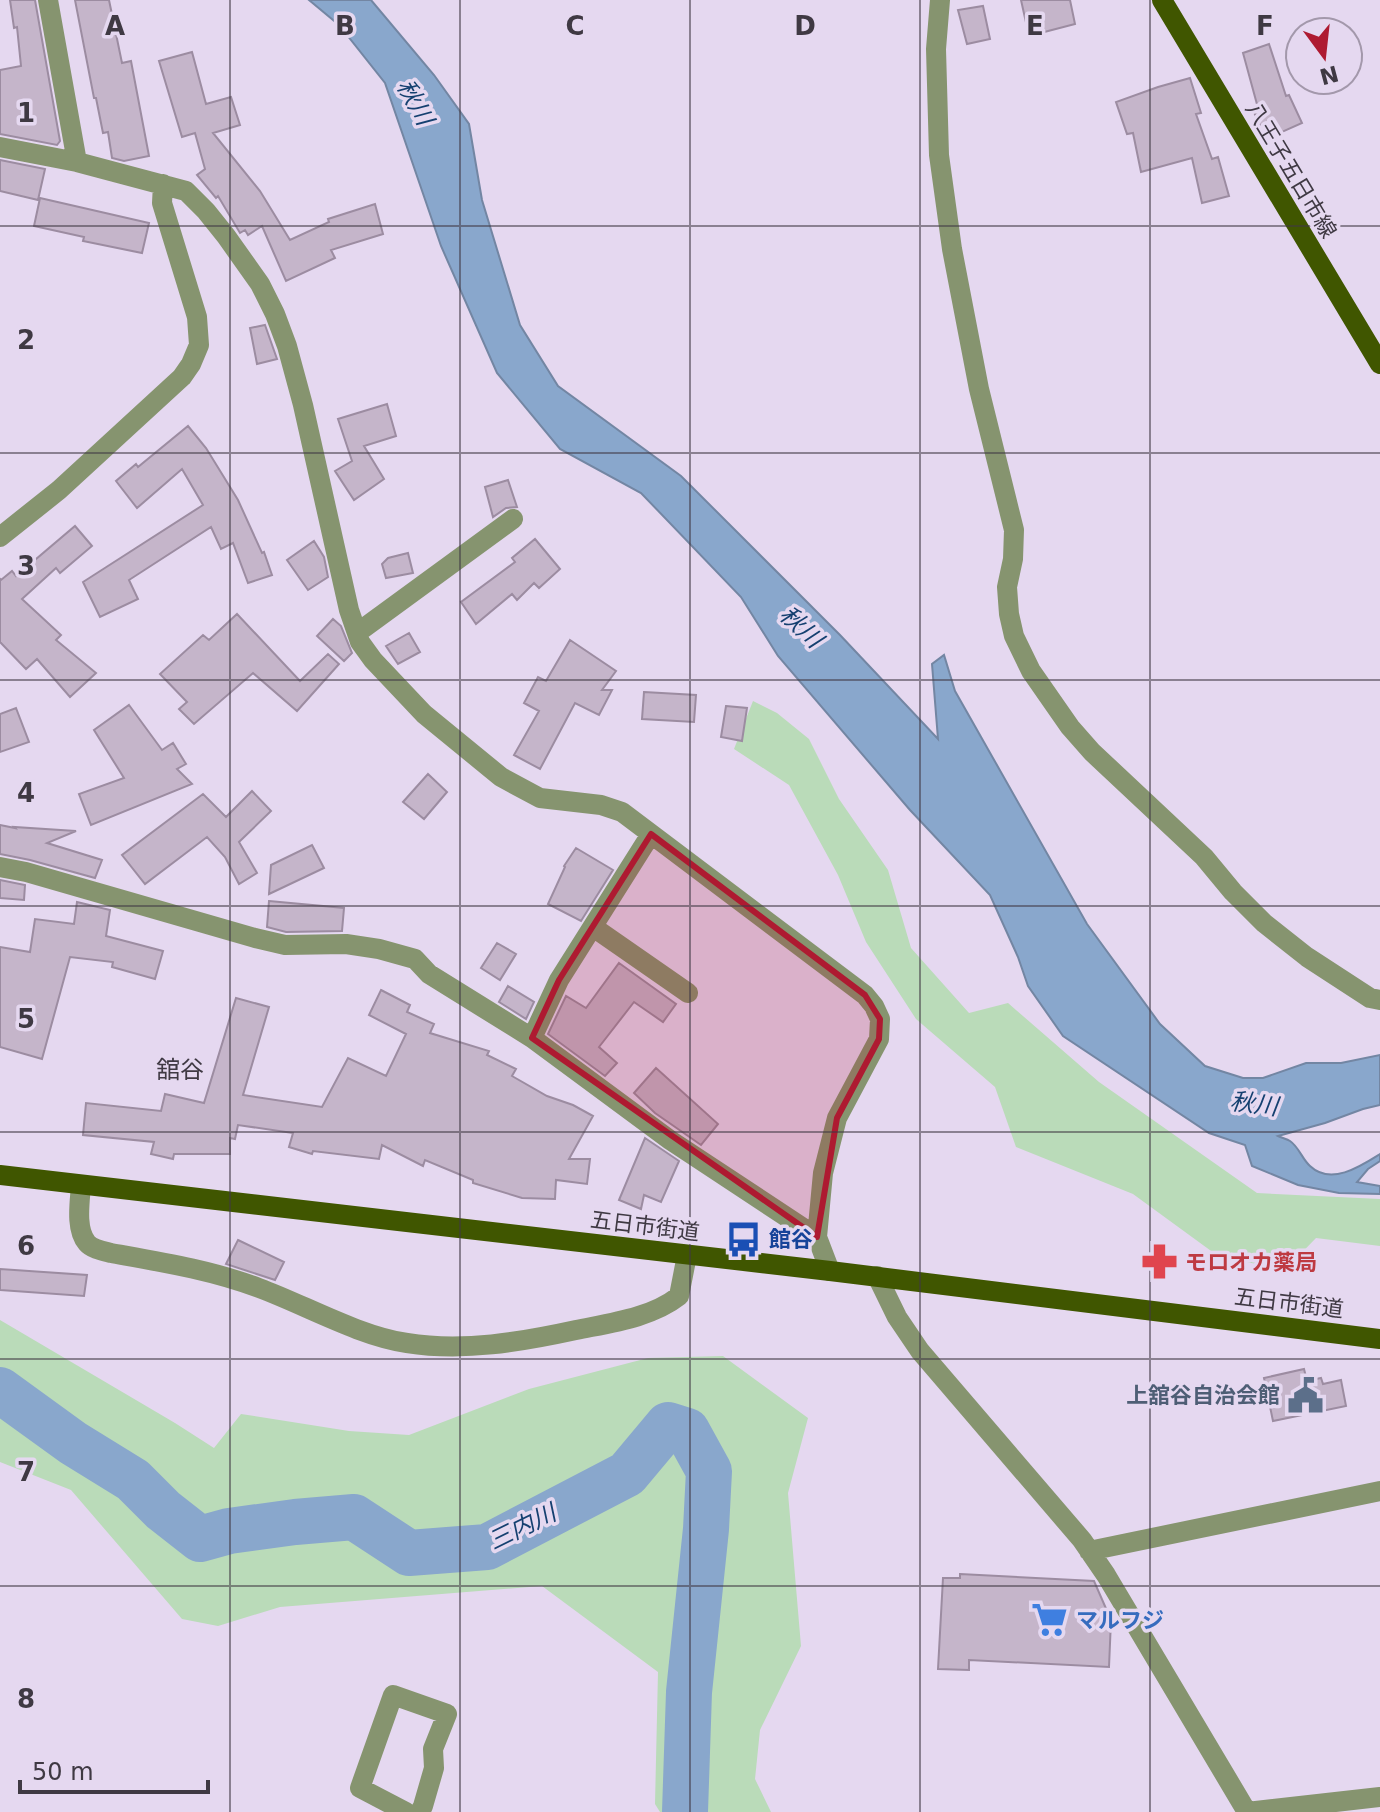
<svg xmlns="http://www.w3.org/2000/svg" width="1380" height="1812" viewBox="0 0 1380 1812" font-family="'DejaVu Sans','Noto Sans JP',sans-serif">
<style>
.green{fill:#badbb9}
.water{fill:#89a7cc;stroke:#7386a3;stroke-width:2}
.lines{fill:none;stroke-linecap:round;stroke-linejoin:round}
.river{stroke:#89a7cc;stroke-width:46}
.building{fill:#c5b5ca;stroke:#9c8ca1;stroke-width:2}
.minor{stroke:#86946f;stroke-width:20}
.major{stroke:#405600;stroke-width:20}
.marked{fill:#ae1a31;fill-opacity:0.2;stroke:#ae1a31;stroke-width:6;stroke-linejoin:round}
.grid{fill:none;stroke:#3f3943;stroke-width:2;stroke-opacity:0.55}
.labels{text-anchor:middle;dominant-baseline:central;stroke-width:7;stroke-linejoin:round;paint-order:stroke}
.street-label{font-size:22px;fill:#3f3943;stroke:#e5d8f0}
.transit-label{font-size:22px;font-weight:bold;fill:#164399;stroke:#e5d8f0;text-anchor:start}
.health-label{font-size:22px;font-weight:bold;fill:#be3a42;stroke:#e5d8f0;text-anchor:start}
.service-label{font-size:22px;font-weight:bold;fill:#4e5e75;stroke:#e5d8f0;text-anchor:end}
.shop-label{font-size:22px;font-weight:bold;fill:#366cbe;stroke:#e5d8f0;text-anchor:start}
.water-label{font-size:24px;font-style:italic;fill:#154070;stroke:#e5d8f0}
.neighbourhood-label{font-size:24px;fill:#3f3943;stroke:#e5d8f0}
.grid-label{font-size:26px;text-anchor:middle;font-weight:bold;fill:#3f3943;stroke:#e5d8f0;stroke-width:7;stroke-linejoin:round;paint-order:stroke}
</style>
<rect width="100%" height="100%" fill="#e5d8f0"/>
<path class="green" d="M753 701 777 713 809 739 839 799 888 870 911 948 969 1013 1008 1003 1099 1082 1257 1193 1380 1199V1246L1316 1238 1285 1270 1218 1256 1133 1194 1016 1147 995 1087 916 1019 866 942 838 875 789 785 734 749Z
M0 1320 175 1423 214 1448 241 1414 349 1431 409 1435 529 1389 648 1358 723 1356 808 1418 788 1493 801 1646 760 1730 755 1779 771 1812H660L655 1804 658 1672 542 1586 280 1607 218 1626 182 1619 71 1490 0 1462Z"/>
<path class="water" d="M309 0H371L434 75 469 124 482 200 520 325 558 386 681 476 840 635 938 739 932 664 944 655 955 691 1087 924 1160 1024 1205 1066 1243 1078H1263L1306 1063H1341L1380 1055V1105L1363 1109 1325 1123 1278 1136C1282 1138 1287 1139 1290 1141 1299 1147 1302 1159 1310 1166 1331 1186 1361 1166 1380 1154V1161L1368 1169 1357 1182 1380 1186V1194L1339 1193 1298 1185 1252 1166 1245 1145 1209 1133 1063 1036 1028 986 1018 957 990 895 910 810 778 656 741 597 641 493 560 449 497 373 441 246 385 83 339 25Z"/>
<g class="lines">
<path class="river" d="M0 1390 73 1443 133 1480 163 1510 200 1539 229 1531 295 1522 354 1517 409 1553 487 1547 627 1474 668 1425 687 1431 709 1471 706 1529 689 1692 685 1812"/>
</g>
<path class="building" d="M10 0H35L60 141 57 145 0 134V70L21 66 17 27 14 28Z
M75 0H109L122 63 131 61 149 156 124 161 112 158 108 132 103 133 96 98H94Z
M1021 0H1070L1075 24 1029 36Z
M983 6 990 39 967 44 958 10Z
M1269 44 1286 96 1289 95 1302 123 1266 139 1253 110 1258 108 1243 53Z
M192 52 206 104 231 97 240 125 213 133 260 191 290 240 329 222 328 219 375 204 383 234 331 250 335 258 286 281 262 226 248 235 245 230 240 233 218 196 216 198 197 175 205 169 195 133 182 137 159 61Z
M1190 78 1201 113 1196 114 1212 159 1218 157 1229 196 1202 203 1192 158 1141 172 1133 133 1127 134 1116 102 1158 87Z
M0 160 45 169 38 200 0 191Z
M40 198 149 223 142 253 83 241 84 237 34 226Z
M265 325 277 359 257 364 250 328Z
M387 404 396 436 364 446 384 479 354 500 335 471 352 461 338 419Z
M188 426 206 448 238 500 262 553 264 552 272 575 248 583 233 543 221 549 211 527 129 580 138 599 100 617 83 582 203 505 182 469 137 508 116 481 136 464 138 467Z
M508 480 517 507 506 508 493 517 485 487Z
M75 526 92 546 60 573 56 568 22 599 61 635 56 640 96 673 70 697 37 659 26 669 0 642V579L1 580 12 571 16 576Z
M535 539 560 569 539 588 534 583 517 600 512 594 476 624 461 602 515 562 512 558Z
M314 541 324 557 328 577 308 590 287 560Z
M408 553 413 573 386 578 382 564 388 558Z
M237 614 300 681 328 654 339 664 297 711 253 673 194 724 179 709 187 702 160 674 203 635 209 640Z
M333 619 341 626 352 653 344 661 317 636Z
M409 633 420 652 398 664 386 646Z
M570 640 616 671 602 690H612L599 715 575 703 540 769 514 755 539 711 524 703 538 677 546 681Z
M644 692 696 695 694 722 642 719Z
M129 705 162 750 173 743 186 764 177 769 192 784 91 825 79 794 124 778 94 730Z
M726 706 747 708 742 741 721 737Z
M16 708 29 742 0 752V714Z
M428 774 447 792 424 819 403 802Z
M252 791 271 811 239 842 257 873 239 884 225 857 207 837 145 884 122 855 203 794 226 817Z
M0 825 15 828 14 827 76 831 47 843 102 860 95 878 30 860 0 854Z
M312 845 324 868 269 894 271 865Z
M576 848 613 870 581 921 548 904 565 867 564 866Z
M0 880 25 885 24 900 0 898Z
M269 901 344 908 342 931 286 932 267 927Z
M77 902 110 910 106 936 163 951 155 979 112 967 113 962 70 957 42 1059 0 1047V947L30 952 35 919 74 924Z
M497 943 516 954 500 980 481 968Z
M619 963 676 1004 663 1022 634 1002 599 1047 617 1063 605 1076 548 1034 566 996 586 1008Z
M508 986 534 1002 526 1019 499 1002Z
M381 990 410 1005 407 1012 434 1024 430 1033 489 1051 487 1055 516 1069 512 1076 547 1096 573 1105 593 1116 569 1159H590L587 1184 556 1180 555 1199 522 1198 473 1183V1180L425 1160 423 1166 382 1145 379 1159 313 1151 312 1154 289 1147 293 1133 238 1125 235 1139 230 1138V1154H174L173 1159 151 1154 154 1142 83 1135 86 1103 161 1111 165 1094 204 1103 236 998 269 1007 243 1095 322 1107 348 1058 386 1076 406 1034 369 1015Z
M656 1068 718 1124 701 1145 655 1113 634 1093Z
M645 1138 679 1161 661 1202 644 1195 641 1209 619 1200Z
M238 1240 284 1262 275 1280 226 1264Z
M0 1269 87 1275 84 1296 0 1290Z
M1304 1369 1307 1381 1321 1378 1323 1384 1341 1380 1346 1406 1273 1421 1264 1378Z
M960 1574 1094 1581 1111 1620 1109 1667 969 1660V1670L938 1669 943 1578H960Z"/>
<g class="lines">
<path class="minor" d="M48 0 77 162
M940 0 936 49 939 155 952 249 979 389 1014 530 1013 559 1007 587 1009 614 1014 636 1031 671 1070 727 1092 752 1204 857 1233 892 1264 923 1307 957 1370 998 1380 1000
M0 147 77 162 186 191 206 211 226 236 260 284 275 314 287 346 303 405 349 610 360 642 373 660 424 714 501 777 540 798 601 805 622 812 865 995 874 1006 880 1019 879 1039 837 1118 823 1173 817 1237 830 1271
M0 537 59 490 182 377 191 364 199 345 197 317 162 203 163 184
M357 633 513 519
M0 867 26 872 255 938 285 945 346 944 379 949 415 959 429 974 532 1038 670 1140 817 1237
M593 927 688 993
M532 1038 559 980 651 834
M81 1185C80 1201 75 1229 87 1243 92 1249 103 1251 111 1253 161 1262 211 1270 259 1288 305 1305 359 1336 407 1343 463 1352 521 1342 576 1330 610 1323 651 1318 679 1296L687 1255
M877 1276 897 1317 920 1351 1082 1540 1106 1575 1247 1812
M1089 1551 1380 1491
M406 1812 360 1788 393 1695 447 1714 433 1749 434 1768 423 1806 420 1812
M1247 1812 1380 1797"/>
<path class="major" d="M1162 0 1380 364
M0 1175 830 1271 1380 1339"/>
</g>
<path class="marked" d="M651 834 865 995 880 1019 879 1039 837 1118 817 1237 532 1038 559 980Z"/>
<path class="grid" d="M230 0V1812M460 0V1812M690 0V1812M920 0V1812M1150 0V1812M0 226H1380M0 453H1380M0 680H1380M0 906H1380M0 1132H1380M0 1359H1380M0 1586H1380"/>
<defs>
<symbol id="bus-bare" viewBox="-9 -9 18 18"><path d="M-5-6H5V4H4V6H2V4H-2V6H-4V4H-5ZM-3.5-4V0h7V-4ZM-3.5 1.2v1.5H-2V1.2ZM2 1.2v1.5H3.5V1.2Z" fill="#1a4fb4" stroke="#e5d8f0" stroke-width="2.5" paint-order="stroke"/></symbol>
<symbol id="pharmacy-bare" viewBox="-9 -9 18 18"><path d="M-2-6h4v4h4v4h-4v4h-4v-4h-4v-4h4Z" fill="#e0444e" stroke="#e5d8f0" stroke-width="2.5" paint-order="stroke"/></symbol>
<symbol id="civic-bare" viewBox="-9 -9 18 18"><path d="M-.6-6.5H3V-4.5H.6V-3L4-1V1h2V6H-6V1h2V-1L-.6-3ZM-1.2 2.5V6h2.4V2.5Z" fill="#5c6f8a" stroke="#e5d8f0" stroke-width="2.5" paint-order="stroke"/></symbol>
<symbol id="supermarket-bare" viewBox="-9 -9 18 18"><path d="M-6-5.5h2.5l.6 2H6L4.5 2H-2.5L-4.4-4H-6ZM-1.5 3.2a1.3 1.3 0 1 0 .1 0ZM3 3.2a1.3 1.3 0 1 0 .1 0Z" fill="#3f7fe0" stroke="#e5d8f0" stroke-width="2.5" paint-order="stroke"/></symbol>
</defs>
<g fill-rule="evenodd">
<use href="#bus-bare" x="718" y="1214" width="51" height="51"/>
<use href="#pharmacy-bare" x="1134" y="1236" width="51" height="51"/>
<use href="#civic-bare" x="1280" y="1370" width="51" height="51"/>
<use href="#supermarket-bare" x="1024" y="1594" width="51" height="51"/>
</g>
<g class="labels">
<g class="street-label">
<text transform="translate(1291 170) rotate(59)">八王子五日市線</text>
<text transform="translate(645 1226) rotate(7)">五日市街道</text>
<text transform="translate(1289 1303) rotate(7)">五日市街道</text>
</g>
<g class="transit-label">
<text x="769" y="1239">館谷</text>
</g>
<g class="health-label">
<text x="1185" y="1262">モロオカ薬局</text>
</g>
<g class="service-label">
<text x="1280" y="1395">上舘谷自治会館</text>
</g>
<g class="shop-label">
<text x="1076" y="1620">マルフジ</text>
</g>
<g class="water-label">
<text transform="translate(415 102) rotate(61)">秋川</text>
<text transform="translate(801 627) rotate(43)">秋川</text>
<text transform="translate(1254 1104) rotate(7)">秋川</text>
<text transform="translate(522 1527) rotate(-26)">三内川</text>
</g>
<g class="neighbourhood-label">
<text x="180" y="1070">舘谷</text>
</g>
</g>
<g class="grid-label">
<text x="115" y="35">A</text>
<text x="345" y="35">B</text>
<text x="575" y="35">C</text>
<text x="805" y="35">D</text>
<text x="1035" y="35">E</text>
<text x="1265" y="35">F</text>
<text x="26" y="122">1</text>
<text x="26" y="349">2</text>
<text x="26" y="575">3</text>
<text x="26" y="802">4</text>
<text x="26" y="1028">5</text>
<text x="26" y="1255">6</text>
<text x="26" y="1481">7</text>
<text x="26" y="1708">8</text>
</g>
<g transform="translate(1324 56) rotate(165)"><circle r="38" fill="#e5d8f0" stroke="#a398ab" stroke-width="2"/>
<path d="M0-6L14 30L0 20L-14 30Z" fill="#ae1a31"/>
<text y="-12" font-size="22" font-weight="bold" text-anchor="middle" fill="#3f3943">N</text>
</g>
<path d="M20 1780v12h188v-12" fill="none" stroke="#3f3943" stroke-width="4"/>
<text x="32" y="1780" font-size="24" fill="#3f3943" stroke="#e5d8f0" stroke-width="6" paint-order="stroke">50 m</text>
</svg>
